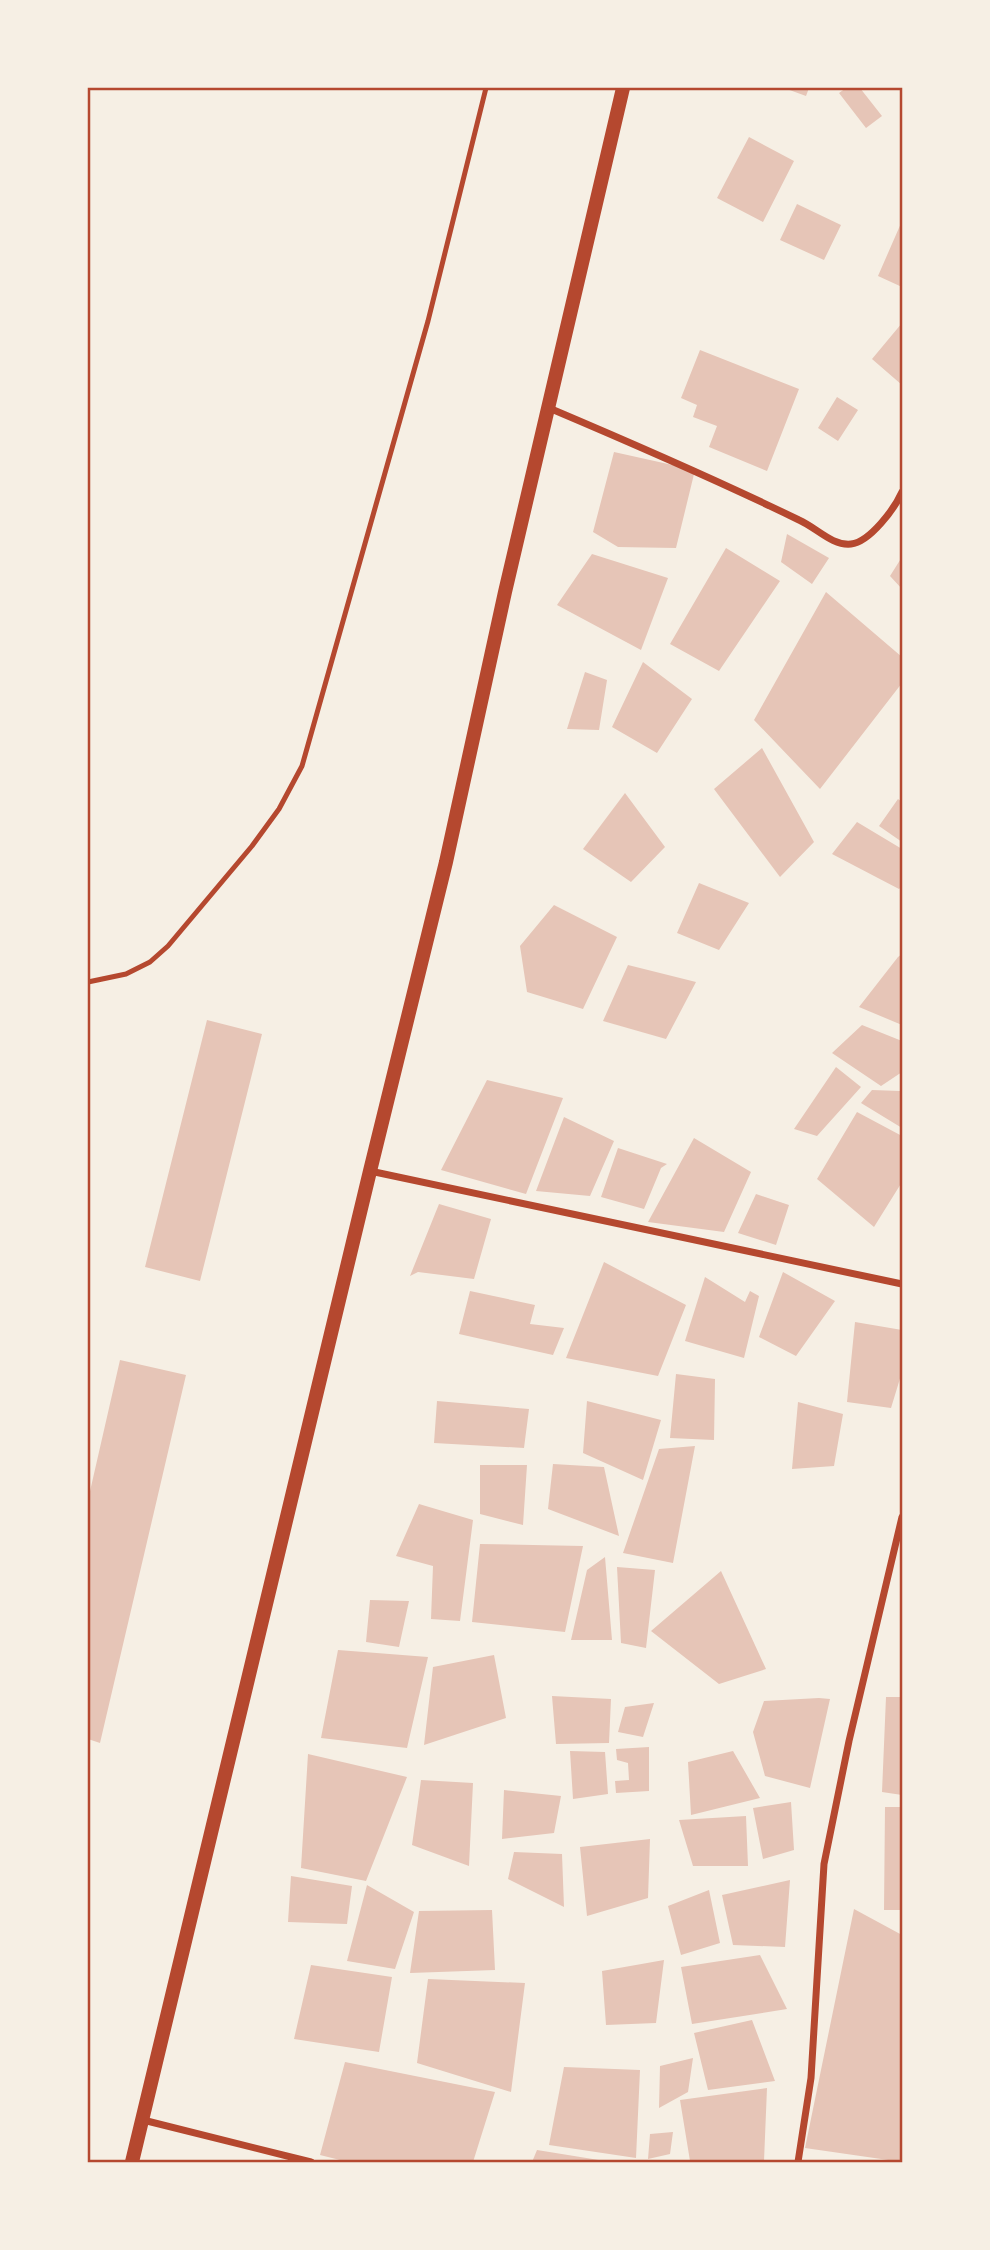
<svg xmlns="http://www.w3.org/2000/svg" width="990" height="2250" viewBox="0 0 990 2250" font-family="Cabin,sans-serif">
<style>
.building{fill:#e6c5b7}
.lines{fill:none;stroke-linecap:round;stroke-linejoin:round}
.service{stroke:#b5482f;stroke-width:5}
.minor{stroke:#b5482f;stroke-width:7}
.secondary{stroke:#b5482f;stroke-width:14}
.neatline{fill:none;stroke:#b5482f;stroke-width:2.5}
</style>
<rect width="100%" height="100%" fill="#f6efe4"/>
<path class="building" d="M784 88H809L806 96Z
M846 88H860L882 116 866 128 839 93Z
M749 137 794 161 763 222 717 198Z
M797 204 841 225 824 260 780 240Z
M902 221V287L878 276Z
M902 323V385L872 359Z
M700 350 799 389 767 471 709 447 717 426 693 417 697 405 681 398Z
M837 397 858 410 838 441 818 428Z
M614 452 695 470 676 548 618 547 593 532Z
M787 534 829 558 812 584 781 562Z
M726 548 780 581 719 671 670 644Z
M592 554 668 578 641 650 557 605Z
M902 557V589L890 576Z
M826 592 902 657V683L820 789 754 720Z
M643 662 692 699 657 753 612 727Z
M585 672 607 680 599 730 567 729Z
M762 748 814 842 780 877 714 789Z
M625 793 665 847 631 882 583 849Z
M898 799 902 802V842L879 826Z
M857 822 902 849V886L899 889 832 854Z
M699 883 749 903 719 950 677 933Z
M554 905 617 937 583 1009 527 992 520 946Z
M902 954V1025L859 1007 898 957Z
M628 965 696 982 666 1039 603 1021Z
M207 1020 262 1034 200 1281 145 1267Z
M862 1025 902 1041V1072L881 1086 832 1053Z
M836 1067 861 1087 817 1136 794 1129Z
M487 1080 563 1098 526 1194 441 1170Z
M872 1090 900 1091 902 1094V1128L861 1103Z
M857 1112 902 1136V1182L874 1227 817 1179Z
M564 1117 614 1141 590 1196 536 1191Z
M694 1138 751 1172 724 1232 648 1222Z
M618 1148 667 1164 661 1168 644 1209 601 1197Z
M756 1194 789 1205 776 1245 738 1233Z
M439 1204 491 1219 474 1279 418 1272 410 1276Z
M604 1262 686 1305 658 1376 566 1358Z
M783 1272 835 1301 796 1356 759 1337Z
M705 1277 745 1302 750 1291 759 1296 744 1358 685 1341Z
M470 1291 535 1305 530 1324 564 1328 553 1355 459 1334Z
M855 1322 902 1330V1372L891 1408 847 1402Z
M120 1360 186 1375 100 1743 88 1739V1500Z
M676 1374 715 1379 714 1440 670 1438Z
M437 1401 529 1409 524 1448 434 1443Z
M587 1401 661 1420 643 1480 583 1453Z
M798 1402 843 1414 834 1466 792 1469Z
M695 1446 673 1563 623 1553 659 1449Z
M553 1464 604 1467 619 1536 548 1509Z
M480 1465H527L523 1525 480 1514Z
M419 1504 473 1520 460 1621 431 1619 433 1566 396 1556Z
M480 1544 583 1546 565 1632 472 1622Z
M605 1557 612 1640H571L587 1570Z
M617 1567 655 1570 646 1648 621 1643Z
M721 1571 766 1669 719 1684 651 1631Z
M370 1600 409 1601 399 1647 366 1642Z
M338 1650 428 1657 407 1748 321 1738Z
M494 1655 506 1718 424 1745 433 1667Z
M552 1696 611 1699 609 1743 556 1744Z
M886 1697H902V1795L882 1792Z
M819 1698 830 1699 810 1788 765 1776 753 1732 764 1701Z
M654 1703 643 1737 618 1732 625 1707Z
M649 1747V1791L616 1793 615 1781 629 1780 628 1763 617 1760 616 1749Z
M570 1751 605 1752 608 1794 573 1799Z
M733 1751 760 1798 691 1815 688 1762Z
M308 1754 407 1777 366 1881 301 1868Z
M421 1780 473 1783 469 1866 412 1845Z
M504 1790 561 1796 554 1833 502 1839Z
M791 1802 794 1850 763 1859 753 1808Z
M885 1807H902V1910H884Z
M746 1816 748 1866H693L679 1820Z
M650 1839 648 1898 587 1916 580 1847Z
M514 1852 562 1854 564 1907 508 1879Z
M291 1876 352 1886 347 1924 288 1922Z
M790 1880 785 1947 733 1945 722 1895Z
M367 1885 414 1912 395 1969 347 1961Z
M709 1890 720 1943 681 1955 668 1906Z
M854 1909 902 1935V2162L805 2148Z
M492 1910 495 1970 410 1973 419 1911Z
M760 1955 787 2009 692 2024 681 1967Z
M664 1960 656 2023 606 2025 602 1971Z
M311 1965 392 1977 379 2052 294 2039Z
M428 1979 525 1983 511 2092 417 2063Z
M752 2020 775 2081 708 2090 694 2033Z
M693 2058 688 2092 659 2108 660 2066Z
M345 2062 495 2092 473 2162H348L320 2155Z
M564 2067 640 2070 636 2158 549 2145Z
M767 2088 764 2161H690L680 2100Z
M673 2132 670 2154 648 2159 650 2134Z
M537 2150 605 2161V2162H532Z"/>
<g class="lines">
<path class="service" d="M88 982 126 974 150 962 168 946 252 846 279 809 302 766 428 321 486 88"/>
<path class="minor" d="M549 408C634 444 717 480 799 520 817 528 832 546 851 544 870 542 895 508 902 492
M370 1171 902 1284
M143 2120 311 2162
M798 2162 811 2078 824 1864 849 1741 902 1517"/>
<path class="secondary" d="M132 2162 370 1171 446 862 505 592 623 88"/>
</g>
<rect width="990" height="2250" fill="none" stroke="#f6efe4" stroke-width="178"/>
<rect x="89" y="89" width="812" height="2072" class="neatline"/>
</svg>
